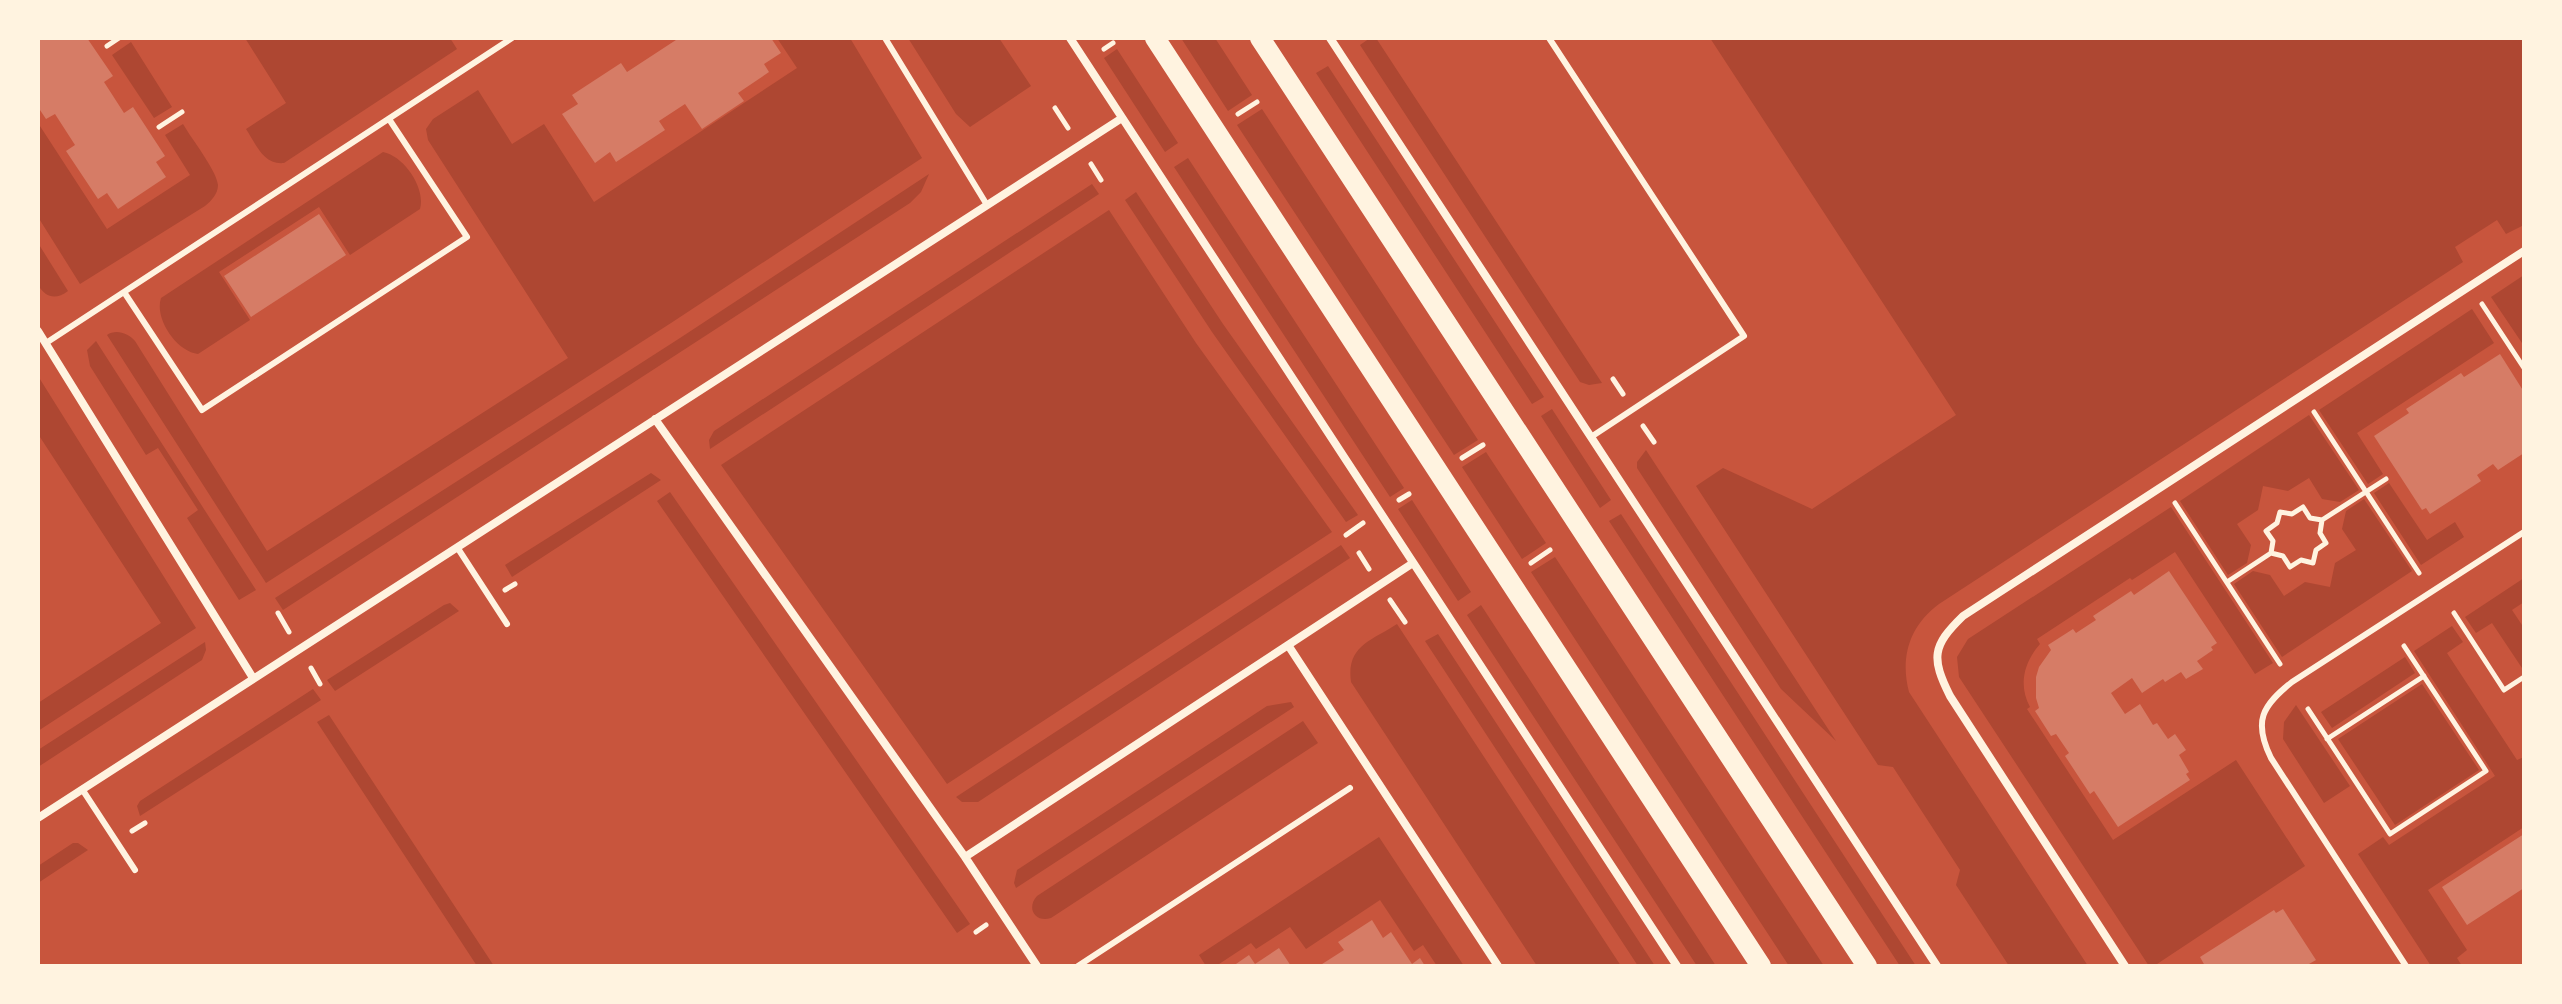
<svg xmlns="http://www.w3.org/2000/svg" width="2562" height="1004" viewBox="0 0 2562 1004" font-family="'Titillium Web',sans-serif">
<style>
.green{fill:#ae4732}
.building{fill:#d67c66}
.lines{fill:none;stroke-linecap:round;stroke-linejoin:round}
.path{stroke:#fff3e0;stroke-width:5}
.service{stroke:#fff3e0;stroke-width:6}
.minor{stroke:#fff3e0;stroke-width:8}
.primary{stroke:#fff3e0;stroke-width:20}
</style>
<rect width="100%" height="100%" fill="#c8553d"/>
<path class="green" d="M245 38H450L457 49 284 163C263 165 256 144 246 129L286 103Z
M777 38H850L922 158 671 323 266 583 107 335C116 329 128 333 135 341L267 551 568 358 428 140 426 129 433 119 478 90 512 144 544 124 594 202 797 68Z
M908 38H999L1031 86 970 127 956 114Z
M1181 38H1215L1252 95 1228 111Z
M1370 38H1376L1602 383 1589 385 1580 382 1360 45Z
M1710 38H2524V225L2506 234 2497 220 2455 247 2463 262 1939 604C1909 626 1900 658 1909 692L2088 966H2009L1956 885 1960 870 1893 767 1878 765 1696 486 1723 468 1812 509 1956 415Z
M131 42 172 107 154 118 112 55Z
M1117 49 1178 143 1165 152 1104 58Z
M1328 66 1544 397 1532 404 1316 73Z
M1262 109 1478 440 1454 455 1237 125Z
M38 123 107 229 190 175 165 135 183 124C191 138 217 171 218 185 218 194 211 201 205 206L80 284 38 217Z
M383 152C404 156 426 188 420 209L350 255 319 207 219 272 250 320 198 354C177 352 154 319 161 298Z
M1188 158 1404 488 1390 497 1174 167Z
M929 174 921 192 910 203 283 610 275 598 680 338Z
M1092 184 1099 194 710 449 709 440 714 431Z
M1136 192 1223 324 1358 515 1346 522 1212 332 1125 200Z
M1109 210 1196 343 1332 532 947 784 721 465Z
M38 243 68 291C56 300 46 298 38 285Z
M2524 275V346L2491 297Z
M2472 309 2494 343 2357 433 2383 474 2368 484 2319 410Z
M96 341 256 590 239 600 187 518 198 510 158 448 146 455 90 366 87 350Z
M38 376 196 628 38 731V703L161 623 38 434Z
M1552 409 1611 500 1600 508 1541 416Z
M2309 415 2359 490 2340 502 2322 499 2309 478 2288 491 2263 486 2258 510 2237 524 2251 545 2247 563 2228 575 2180 501Z
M1646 450 1836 741 1781 689 1637 468V462Z
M1486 452 1546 543 1522 559 1462 467Z
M651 473 661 480 512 577 505 565Z
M2389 483 2427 540 2455 522 2464 537 2421 565 2374 493Z
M670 492 970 924 957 933 657 501Z
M2364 499 2412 571 2282 657 2234 584 2253 571 2270 575 2284 596 2305 582 2330 587 2335 563 2356 550 2342 529 2346 511Z
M1412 500 1471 592 1458 601 1398 509Z
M2171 507 2273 663 2255 674 2175 552 2132 580 2130 578 2037 639 2040 644C2024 662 2018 685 2030 707L2027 709 2113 840 2236 760 2305 866 2154 966H2149L1959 677 1957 657 1968 639Z
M1621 514 1916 966H1900L1609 521Z
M1341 545 1350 558 978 802H962L956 797Z
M1555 557 1824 966H1789L1531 572Z
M2524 578V602L2512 610 2524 628V666L2522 668 2492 623 2476 633 2465 617Z
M450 603 459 611 335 691 327 680 444 605Z
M1481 605 1716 966H1697L1467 615Z
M1397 624 1621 966H1537L1351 682C1346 646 1371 641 1397 624Z
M2452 626 2463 642 2447 653 2517 760 2524 757V827L2428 890 2467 950 2457 958 2462 966H2431L2358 854 2383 837 2389 845 2495 776 2414 651Z
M1438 634 1655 966H1638L1425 641Z
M205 642 206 650 202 660 38 767V750Z
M2405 657 2415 673 2332 728 2321 712Z
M2422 684 2479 770 2395 825 2338 739Z
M313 689 321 700 140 816 137 806 140 801Z
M1291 702 1294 707 1016 888 1014 883 1017 870 1267 706Z
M2296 705 2350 786 2324 803 2283 739 2284 722Z
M329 715 494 966H477L317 722Z
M1303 721 1318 743 1051 918C1035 923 1026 908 1037 896Z
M1379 837 1464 966H1437L1423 945 1414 951 1380 900 1306 949 1290 927 1256 949 1251 943 1216 966H1206L1199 955Z
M73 843H78L88 850 38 883V866Z"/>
<path class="building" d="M38 38H87L113 76 104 82 124 113 133 107 165 156 156 162 166 177 118 209 107 193 98 199 66 151 75 145 55 114 46 119 38 107Z
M679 38H771L781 53 764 64 769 72 738 93 744 101 702 129 685 104 659 121 665 130 616 162 610 152 595 163 562 114 578 104 572 95 621 63 627 72Z
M319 214 346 255 251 317 224 276Z
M2500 354 2524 392V453L2498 470 2493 464 2477 475 2481 481 2430 514 2426 508 2422 510 2374 436 2409 413 2406 409 2461 373 2464 377Z
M2169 571 2217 643 2211 647 2213 650 2197 661 2203 669 2186 679 2181 672 2165 682 2163 679 2142 693 2132 678 2111 693 2125 714 2140 704 2153 725 2157 723 2168 739 2175 734 2186 750 2179 755 2189 772 2186 774 2190 780 2118 827 2094 791 2090 794 2065 756 2069 753 2056 734 2051 736 2035 711 2039 708 2036 698V677L2039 667 2051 650 2048 645 2073 629 2076 633 2096 620 2093 616 2131 591 2134 595Z
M2524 834V888L2467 925 2442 887Z
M2283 909 2316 960 2309 964 2311 966H2205L2200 957 2274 910 2276 913Z
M1372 920 1383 938 1391 932 1412 964 1420 958 1425 966H1319L1344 950 1338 942Z
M1279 948 1291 966H1233L1249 955 1255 964Z"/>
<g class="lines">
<path class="path" d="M107 46 119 38
M1104 49 1113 43
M1055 108 1068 128
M1238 114 1257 102
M159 127 182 112
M1091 164 1101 180
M2482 304 2524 368
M1613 379 1623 394
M2314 412 2419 573
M1643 426 1654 442
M1462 458 1483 445
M1399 500 1409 494
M2175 503 2280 664
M2303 507 2310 518 2322 520 2320 533 2326 543 2316 550 2313 563 2301 560 2290 567 2283 556 2271 553 2273 541 2266 531 2277 523 2280 512 2292 514Z
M2322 520 2386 479
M1346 535 1363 523
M1359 553 1369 569
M1531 563 1550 550
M2227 582 2271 553
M505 590 515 584
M1390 600 1405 622
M278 613 289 632
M2454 613 2504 690 2524 677
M311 668 320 684
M2308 709 2390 834 2486 771 2404 646
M2327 739 2424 676
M132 831 145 823
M976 932 986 925"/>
<path class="service" d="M885 38 987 205
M1549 38 1744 336 1591 437
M124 292 202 410 467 237 389 119
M46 343 512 38
M457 547 507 624
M82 789 135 870
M1078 966 1350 788
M2406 966 2271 758C2253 721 2262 706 2292 682L2524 532"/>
<path class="minor" d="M1070 38 1677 966
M1330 38 1937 966
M38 331 253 678
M655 419 965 857 1037 966
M1288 645 1498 966
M38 818 1122 118
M965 857 1413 563
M2125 966 1950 696C1931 658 1932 646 1963 616L2524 251"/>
<path class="primary" d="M1155 38 1761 966
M1260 38 1867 966"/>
</g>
<rect width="2562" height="1004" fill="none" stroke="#fff3e0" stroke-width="80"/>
</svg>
